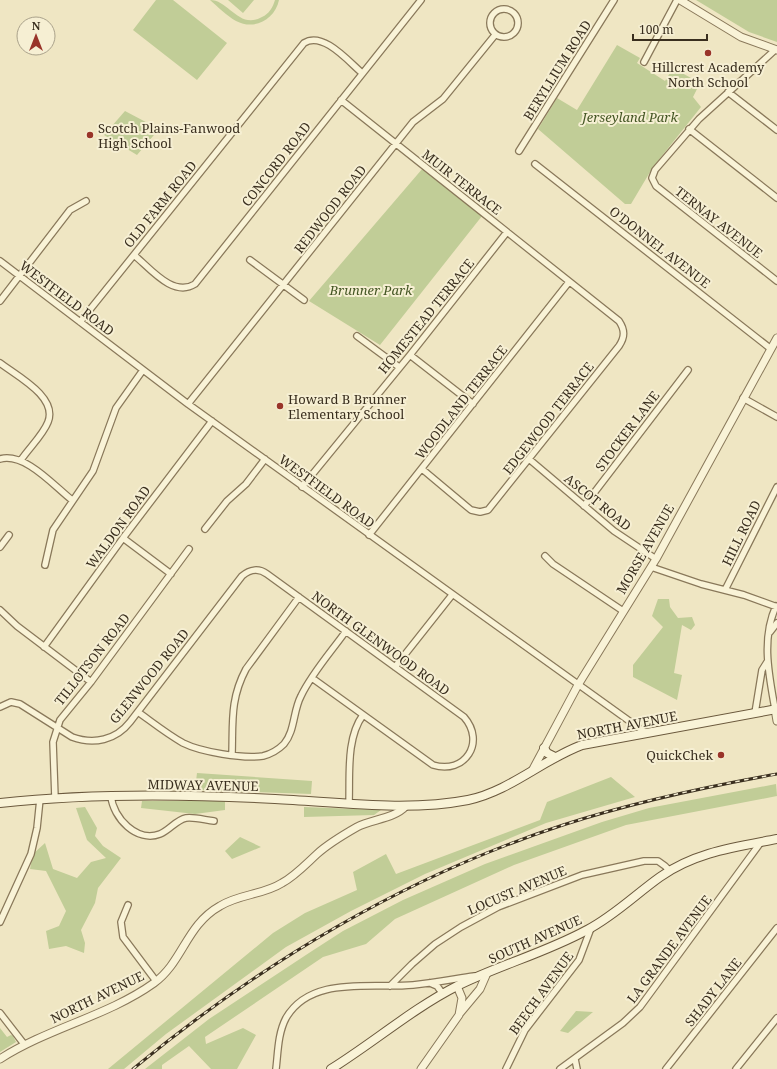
<svg xmlns="http://www.w3.org/2000/svg" width="777" height="1069" viewBox="0 0 777 1069" font-family="'Noto Serif',serif">
<style>
.green{fill:#c1cd97}
.lines{fill:none;stroke-linecap:round;stroke-linejoin:round}
.minor-casing{stroke:#89785a;stroke-width:8}
.tertiary-casing{stroke:#89785a;stroke-width:9}
.secondary-casing{stroke:#6b593d;stroke-width:10}
.minor{stroke:#f9f3d7;stroke-width:5.5}
.tertiary{stroke:#f9f3d7;stroke-width:7}
.secondary{stroke:#f9f3d7;stroke-width:8}
.rail-casing{stroke:#392e1e;stroke-width:3}
.rail{stroke:#f6efd3;stroke-width:1.5;stroke-dasharray:4.5;stroke-linecap:butt}
.poi-dot{fill:#993429;stroke:#f6efd3;stroke-width:1.5}
.labels{text-anchor:middle;dominant-baseline:central;stroke-width:4;stroke-linejoin:round;paint-order:stroke}
.poi-label{font-size:13px;fill:#392e1e;stroke:#f6efd3;text-anchor:start}
.street-label{font-size:13px;fill:#392e1e;stroke:#f6efd3}
.park-label{font-size:13px;font-style:italic;fill:#445624;stroke:#f6efd3}
</style>
<rect width="100%" height="100%" fill="#efe6c3"/>
<path class="green" d="M156 0H173L227 43 197 80 133 30Z
M210 0C229 0 239 30 262 17 269 14 273 7 275 0H279C275 19 255 31 236 21 227 16 218 7 210 0Z
M228 0H254L243 13Z
M696 0H777V42L749 32Z
M617 45 640 58 637 63 665 81 673 68 700 83 693 97 701 107 653 167 631 204H625L538 129 557 98 577 110Z
M125 111 159 129 137 155 104 135Z
M423 168 482 216 380 345 309 301Z
M658 599H669L670 607 678 618 692 617 695 625 691 630 682 625 674 673 682 675 677 700 633 677V665L663 627 652 616Z
M197 773 312 781 311 794 195 790Z
M611 777 635 797 546 823 425 874 351 911 286 947 166 1034 124 1069H108L273 933 305 913 357 890 353 872 386 854 396 874 540 820 547 802Z
M776 784 777 796 626 825 514 865 395 919 366 944 323 957 205 1037 206 1044 243 1028 256 1035 237 1069H211L189 1046 162 1065V1069H145L209 1019 312 951 343 931 403 900 485 864 602 822 649 808Z
M142 801H225V810L195 814 141 808Z
M85 807 97 828 95 836 103 846 121 858 98 888 95 903 81 930 85 943 84 953 66 946 49 949 46 931 59 926 66 911 46 871 30 869 33 854 45 843 53 869 77 878 91 862 106 858 87 840 76 808Z
M304 807 381 810 374 815 304 817Z
M240 837 261 847 232 859 225 851Z
M576 1011 593 1012 568 1033 560 1031Z
M0 1028 7 1037 11 1035 13 1036 16 1042 0 1052Z"/>
<g class="lines">
<defs>
<path id="minor" d="M490 23a14 14 0 1 1 28 0a14 14 0 1 1-28 0Z
M775 50 699 119 655 170 652 178 656 186 777 281
M644 62 677 0
M728 92 777 130
M341 100 619 321C625 330 625 337 619 346L488 510 480 512 471 510 422 469
M689 129 777 198
M519 151 614 0
M535 164 771 349
M134 255C150 268 173 298 195 284L421 0
M250 260 304 300
M0 261 188 404 646 733
M0 301 70 210 86 201
M80 322 304 43C323 31 348 61 362 73
M357 336 399 367
M410 355 473 404
M0 363C17 376 58 397 48 422 43 435 29 448 21 460
M743 398 777 417
M188 404 413 122 443 99 495 35
M0 459C25 452 54 486 72 500
M529 459 614 531 656 559
M302 487 410 355 507 232
M584 506 688 370
M205 529 227 501 246 484 265 459
M369 535 569 282
M123 538 171 574
M0 547 9 535
M545 556 553 564 623 611
M45 565 53 530 93 471 116 408 143 370
M651 567 701 584 744 595 777 607
M725 590 777 487
M0 610 17 626 91 682
M770 632 777 623
M44 647 123 538 212 421
M395 667 452 595
M0 707 11 702 20 704 72 737C94 745 116 740 130 722L242 576C250 569 259 568 267 574L464 717C486 742 465 775 433 765L312 678
M775 709C769 675 761 639 776 606
M138 712C152 722 167 734 183 743 201 752 243 759 263 756 271 754 278 750 284 744 295 731 293 711 301 696 312 673 331 652 346 631
M755 713 762 670 767 662
M232 754C233 722 230 699 246 669L299 597
M111 796C113 818 137 843 160 834 170 830 176 820 186 818 195 817 205 820 214 821
M55 798 53 742 60 720 91 682 189 549
M349 803C350 775 346 738 363 715
M128 905 121 922 123 937 156 981
M0 922 31 854 37 828 40 799
M430 983 437 986 443 994
M390 986 412 964 435 944 461 927 498 907 582 875 644 861H658L665 866 670 871
M0 1013 24 1044
M575 1059 577 1069
M276 1069C278 1052 278 1033 286 1018 311 975 371 989 413 985 434 983 454 979 474 976
M506 1069 525 1030 579 960 591 928
M560 1069 623 1023 640 1007 761 842
M666 1069 777 928
M736 1069 777 1018"/>
<path id="tertiary" d="M680 0 741 37 777 50
M775 709 777 721
M532 771 578 685 656 559 777 338
M460 1013 480 989 487 973
M0 1059C48 1028 108 1016 154 983 183 962 186 925 220 906 239 894 263 895 282 883 295 876 306 864 317 854 329 843 343 835 357 827 372 819 394 819 406 806
M421 1069 459 1015 462 998 457 986"/>
<path id="secondary" d="M544 748 547 753 555 757
M0 803C91 793 183 794 275 799 337 802 407 812 468 800 510 791 542 760 582 745L777 709
M331 1069C373 1043 412 1009 457 986 499 965 545 953 587 930 614 916 636 894 660 877 695 852 736 847 777 839"/>
</defs>
<use href="#minor" class="minor-casing"/>
<use href="#tertiary" class="tertiary-casing"/>
<use href="#secondary" class="secondary-casing"/>
<use href="#minor" class="minor"/>
<use href="#tertiary" class="tertiary"/>
<use href="#secondary" class="secondary"/>
<defs>
<path id="rail" d="M133 1069C260 964 406 876 563 825 634 802 705 787 777 774"/>
</defs>
<use href="#rail" class="rail-casing"/>
<use href="#rail" class="rail"/>
</g>
<g class="poi-dot">
<circle cx="708" cy="53" r="4"/>
<circle cx="90" cy="135" r="4"/>
<circle cx="280" cy="406" r="4"/>
<circle cx="721" cy="755" r="4"/>
</g>
<g class="labels">
<g class="poi-label">
<text x="708" y="67" text-anchor="middle">Hillcrest Academy<tspan x="708" dy="15">North School</tspan></text>
<text x="98" y="128">Scotch Plains-Fanwood<tspan x="98" dy="15">High School</tspan></text>
<text x="288" y="399">Howard B Brunner<tspan x="288" dy="15">Elementary School</tspan></text>
<text x="713" y="755" text-anchor="end">QuickChek</text>
</g>
<g class="street-label">
<text transform="translate(557 70) rotate(-58)">BERYLLIUM ROAD</text>
<text transform="translate(276 164) rotate(-52)">CONCORD ROAD</text>
<text transform="translate(462 182) rotate(38)">MUIR TERRACE</text>
<text transform="translate(160 204) rotate(-51)">OLD FARM ROAD</text>
<text transform="translate(330 209) rotate(-52)">REDWOOD ROAD</text>
<text transform="translate(719 222) rotate(38)">TERNAY AVENUE</text>
<text transform="translate(660 247) rotate(38)">O'DONNEL AVENUE</text>
<text transform="translate(67 298) rotate(37)">WESTFIELD ROAD</text>
<text transform="translate(426 316) rotate(-51)">HOMESTEAD TERRACE</text>
<text transform="translate(461 402) rotate(-52)">WOODLAND TERRACE</text>
<text transform="translate(548 418) rotate(-52)">EDGEWOOD TERRACE</text>
<text transform="translate(627 431) rotate(-53)">STOCKER LANE</text>
<text transform="translate(327 491) rotate(36)">WESTFIELD ROAD</text>
<text transform="translate(598 502) rotate(39)">ASCOT ROAD</text>
<text transform="translate(118 527) rotate(-54)">WALDON ROAD</text>
<text transform="translate(741 533) rotate(-64)">HILL ROAD</text>
<text transform="translate(645 549) rotate(-60)">MORSE AVENUE</text>
<text transform="translate(381 643) rotate(36)">NORTH GLENWOOD ROAD</text>
<text transform="translate(92 659) rotate(-52)">TILLOTSON ROAD</text>
<text transform="translate(149 676) rotate(-51)">GLENWOOD ROAD</text>
<text transform="translate(627 725) rotate(-11)">NORTH AVENUE</text>
<text transform="translate(203 785) rotate(1)">MIDWAY AVENUE</text>
<text transform="translate(517 890) rotate(-23)">LOCUST AVENUE</text>
<text transform="translate(535 939) rotate(-24)">SOUTH AVENUE</text>
<text transform="translate(669 949) rotate(-53)">LA GRANDE AVENUE</text>
<text transform="translate(713 992) rotate(-52)">SHADY LANE</text>
<text transform="translate(541 993) rotate(-54)">BEECH AVENUE</text>
<text transform="translate(97 997) rotate(-26)">NORTH AVENUE</text>
</g>
<g class="park-label">
<text x="630" y="117">Jerseyland Park</text>
<text x="371" y="290">Brunner Park</text>
</g>
</g>
<g transform="translate(36 36)"><circle r="19" fill="#f6efd3" stroke="#aaa28b"/>
<path d="M0-3L7 15L0 10L-7 15Z" fill="#993429"/>
<text y="-6" font-size="11" font-weight="bold" text-anchor="middle" fill="#392e1e">N</text>
</g>
<path d="M633 34v6h74v-6" fill="none" stroke="#392e1e" stroke-width="2"/>
<text x="639" y="34" font-size="12" fill="#392e1e" stroke="#f6efd3" stroke-width="3" paint-order="stroke">100 m</text>
</svg>
